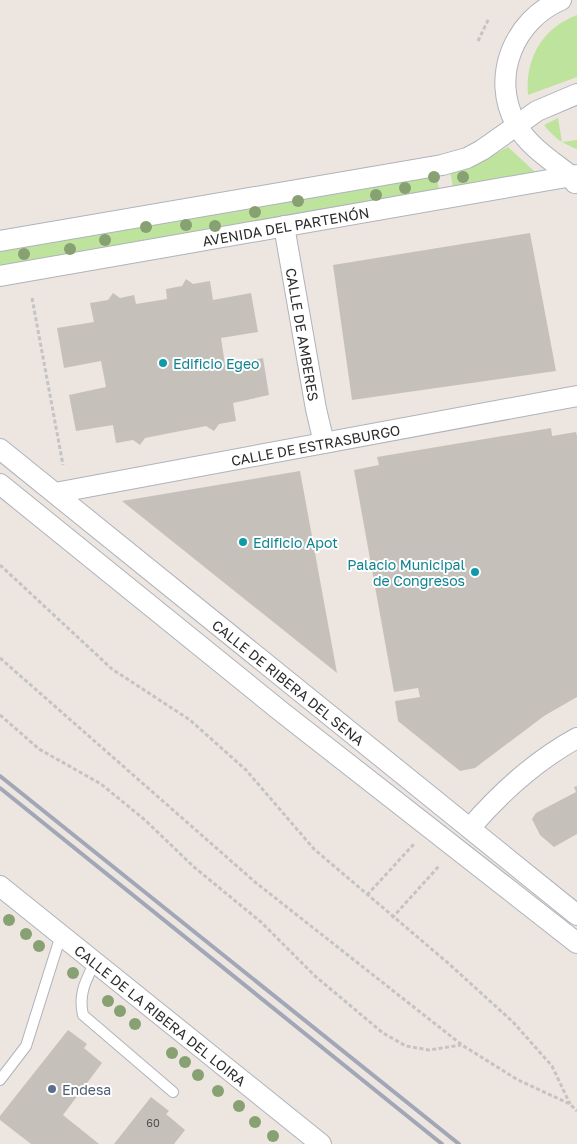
<svg xmlns="http://www.w3.org/2000/svg" width="577" height="1144" viewBox="0 0 577 1144" font-family="'Golos Text',sans-serif">
<style>
.green{fill:#bee39c}
.building{fill:#c6c0ba}
.lines{fill:none;stroke-linecap:round;stroke-linejoin:round}
.service-casing{stroke:#afb3bc;stroke-width:12}
.minor-casing{stroke:#afb3bc;stroke-width:22}
.path{stroke:#c4c4c4;stroke-width:3;stroke-dasharray:4 2.5;stroke-linecap:butt}
.service{stroke:#fff;stroke-width:10}
.minor{stroke:#fff;stroke-width:20}
.rail{stroke:#a1a7b6;stroke-width:4}
.tree{fill:#88a173}
.culture-dot{fill:#0f9aa8;stroke:#fff;stroke-width:2}
.service-dot{fill:#5c6f8a;stroke:#fff;stroke-width:2}
.labels{text-anchor:middle;dominant-baseline:central;stroke-width:4;stroke-linejoin:round;paint-order:stroke}
.number-label{font-size:11px;fill:#525150}
.street-label{font-size:14px;fill:#2c2c2c;stroke:#fff}
.culture-label{font-size:14px;fill:#0d838f;stroke:#fff;text-anchor:start}
.service-label{font-size:14px;fill:#4e5e75;stroke:#fff;text-anchor:start}
</style>
<rect width="100%" height="100%" fill="#ede5df"/>
<path class="green" d="M577 15V77L528 95C525 59 542 28 577 15Z
M558 118 562 142 577 140V149C563 144 553 137 544 125Z
M508 147 535 172 453 187 450 171 474 165Z
M436 174 439 189 0 266V250Z"/>
<path class="building" d="M530 233 556 371 352 400 333 265Z
M186 279 193 284 210 281 213 300 251 293 258 332 221 338 225 365 263 358 269 395 233 403 236 421 219 424 214 431 206 426 145 438 140 445 133 440 116 443 113 425 76 431 69 395 106 387 101 361 64 368 57 328 94 322 90 303 108 300 113 293 120 298 134 295 136 304 167 299 166 289 182 286Z
M551 428 552 436 576 432 577 436V697L544 716 475 768 460 771 398 721 395 701 420 697 418 688 394 692 354 470 379 465 377 457Z
M300 471 337 673 122 501Z
M577 786V834L554 847 540 835 532 819 536 813 576 792 574 787Z
M68 1030 87 1044 84 1048 102 1063 63 1115 99 1144H31L0 1120V1116Z
M151 1097 169 1111 166 1114 185 1130 174 1144H114Z"/>
<g class="lines">
<defs>
<path id="service" d="M95 962C86 980 78 994 83 1015L173 1092
M0 1080 26 1046 61 935"/>
<g id="minor">
<path d="M561 0C514 20 490 77 516 124 528 146 552 161 571 176L575 183"/>
<path id="s1" d="M284 226 316 409 324 443"/>
<path d="M0 241 442 165 467 158 482 150 537 111 577 94"/>
<path id="s2" d="M0 276 577 175"/>
<path id="s3" d="M0 449 577 915"/>
<path d="M0 484 283 713 577 943"/>
<path id="s4" d="M55 493 577 396"/>
<path d="M470 828C501 792 535 761 577 738"/>
<path id="s5" d="M0 886 321 1144"/>
</g>
</defs>
<use href="#service" class="service-casing"/>
<use href="#minor" class="minor-casing"/>
<path class="path" d="M478 41 489 18
M32 298 63 465
M0 565 112 669 190 720 246 770 314 849 448 963 513 1022 552 1066 570 1104
M0 658 255 882 462 1045 518 1080 570 1104 577 1111
M0 715 39 749 101 784 145 820 194 867 261 922 315 976 383 1033 406 1046 429 1050 461 1045
M367 895 414 844
M392 918 440 865"/>
<use href="#service" class="service"/>
<use href="#minor" class="minor"/>
<path class="rail" d="M0 776 459 1144
M0 788 442 1144"/>
</g>
<g class="tree">
<circle cx="434" cy="177" r="6"/>
<circle cx="463" cy="177" r="6"/>
<circle cx="405" cy="188" r="6"/>
<circle cx="376" cy="195" r="6"/>
<circle cx="298" cy="201" r="6"/>
<circle cx="255" cy="212" r="6"/>
<circle cx="186" cy="225" r="6"/>
<circle cx="215" cy="226" r="6"/>
<circle cx="146" cy="227" r="6"/>
<circle cx="105" cy="240" r="6"/>
<circle cx="70" cy="249" r="6"/>
<circle cx="24" cy="254" r="6"/>
<circle cx="9" cy="920" r="6"/>
<circle cx="26" cy="934" r="6"/>
<circle cx="39" cy="946" r="6"/>
<circle cx="73" cy="973" r="6"/>
<circle cx="108" cy="1001" r="6"/>
<circle cx="120" cy="1011" r="6"/>
<circle cx="135" cy="1024" r="6"/>
<circle cx="172" cy="1053" r="6"/>
<circle cx="185" cy="1062" r="6"/>
<circle cx="198" cy="1075" r="6"/>
<circle cx="218" cy="1091" r="6"/>
<circle cx="239" cy="1106" r="6"/>
<circle cx="255" cy="1122" r="6"/>
<circle cx="273" cy="1136" r="6"/>
</g>
<g class="culture-dot">
<circle cx="163" cy="363" r="5"/>
<circle cx="243" cy="542" r="5"/>
<circle cx="475" cy="572" r="5"/>
</g>
<circle class="service-dot" cx="52" cy="1089" r="5"/>
<g class="labels">
<g class="number-label">
<text x="153" y="1122">60</text>
</g>
<g class="street-label">
<text stroke="none"><textPath href="#s2" startOffset="290">AVENIDA DEL PARTENÓN</textPath></text>
<text stroke="none"><textPath href="#s1" startOffset="110">CALLE DE AMBERES</textPath></text>
<text stroke="none"><textPath href="#s4" startOffset="265">CALLE DE ESTRASBURGO</textPath></text>
<text stroke="none"><textPath href="#s3" startOffset="371">CALLE DE RIBERA DEL SENA</textPath></text>
<text stroke="none"><textPath href="#s5" startOffset="206">CALLE DE LA RIBERA DEL LOIRA</textPath></text>
</g>
<g class="culture-label">
<text x="173" y="363">Edificio Egeo</text>
<text x="253" y="542">Edificio Apot</text>
<text x="465" y="564" text-anchor="end">Palacio Municipal<tspan x="465" dy="16">de Congresos</tspan></text>
</g>
<g class="service-label">
<text x="62" y="1089">Endesa</text>
</g>
</g>
</svg>
